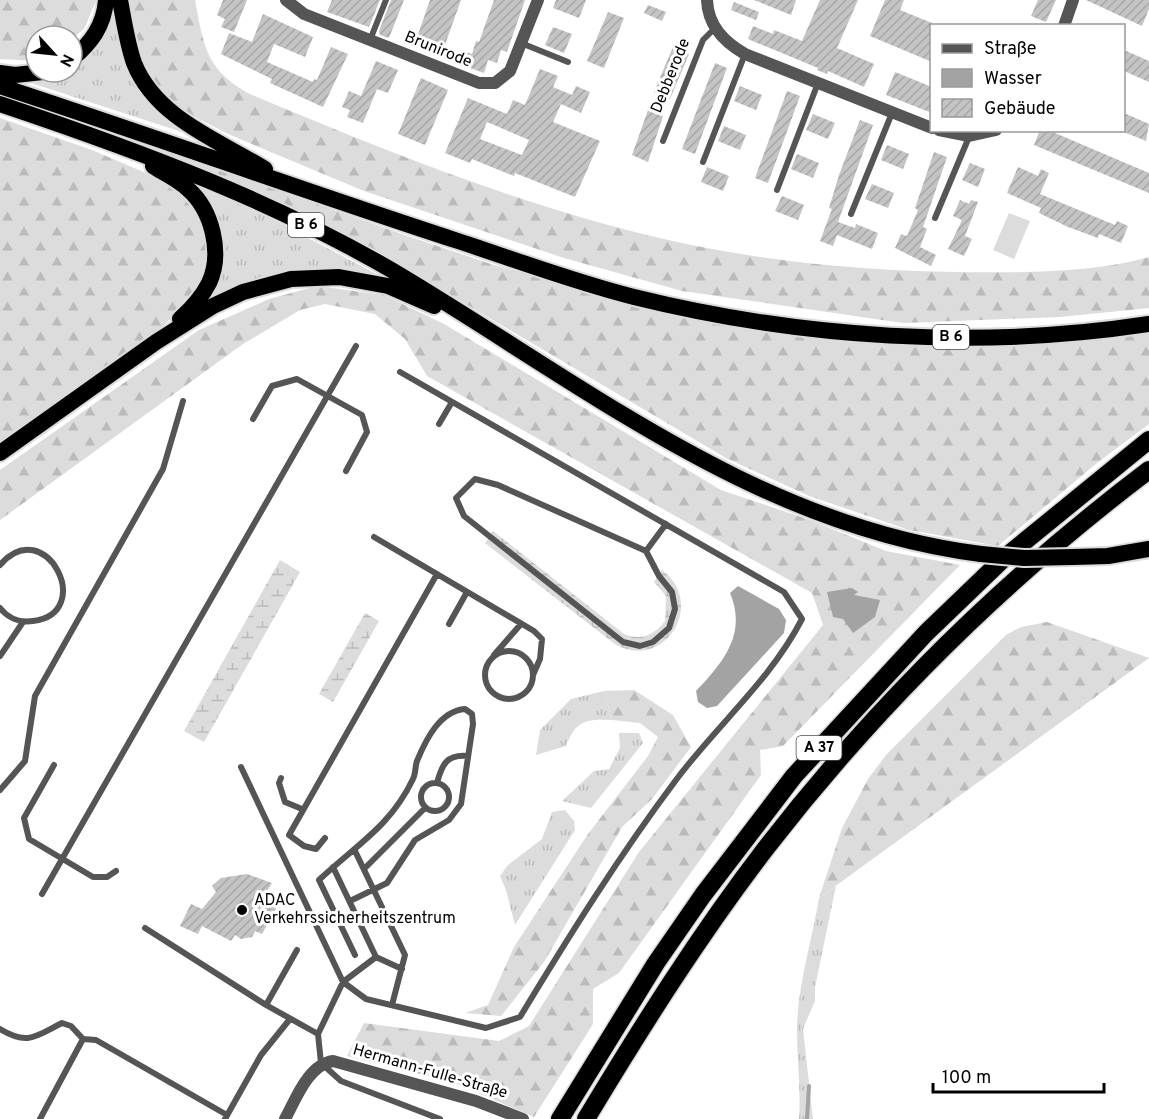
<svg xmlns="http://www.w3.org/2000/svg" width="1149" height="1119" viewBox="0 0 1149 1119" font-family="Overpass,sans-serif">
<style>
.grass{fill:url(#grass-tufts)}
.forest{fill:url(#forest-firs)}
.wetland{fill:url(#wetland-marsh)}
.pitch{fill:#dcdcdc}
.water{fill:#a3a3a3}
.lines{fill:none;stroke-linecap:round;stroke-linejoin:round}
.stream{stroke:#a3a3a3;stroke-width:4}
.building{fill:url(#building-hatch);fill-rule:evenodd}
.trunk-casing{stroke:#dbdbdb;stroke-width:20}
.motorway-casing{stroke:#dbdbdb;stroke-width:21}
.service{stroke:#555;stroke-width:6}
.minor{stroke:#555;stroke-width:12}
.trunk{stroke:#000;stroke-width:16}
.motorway{stroke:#000;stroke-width:18}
.trunk-bridge-casing{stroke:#dbdbdb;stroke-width:20;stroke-linecap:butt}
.trunk-bridge{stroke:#000;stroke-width:16}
.poi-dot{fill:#000;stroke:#fff;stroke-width:2}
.labels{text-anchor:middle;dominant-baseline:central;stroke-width:6;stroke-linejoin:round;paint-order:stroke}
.shield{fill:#fff;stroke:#4c4c4c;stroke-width:1.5}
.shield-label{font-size:15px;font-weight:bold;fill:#000}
.street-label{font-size:16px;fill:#000;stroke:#fff}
.poi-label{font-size:16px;fill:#000;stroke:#fff;text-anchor:start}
</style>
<defs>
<pattern id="grass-tufts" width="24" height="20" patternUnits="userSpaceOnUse" patternTransform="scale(1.5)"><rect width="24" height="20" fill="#dcdcdc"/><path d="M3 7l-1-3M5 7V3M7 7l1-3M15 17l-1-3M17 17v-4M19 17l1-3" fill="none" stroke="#bbb"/></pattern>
<pattern id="forest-firs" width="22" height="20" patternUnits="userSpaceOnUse" patternTransform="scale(1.5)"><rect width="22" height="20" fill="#dcdcdc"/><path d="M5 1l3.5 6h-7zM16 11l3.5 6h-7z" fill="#bbb"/></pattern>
<pattern id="wetland-marsh" width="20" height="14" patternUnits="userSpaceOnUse" patternTransform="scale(1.5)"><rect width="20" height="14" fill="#dcdcdc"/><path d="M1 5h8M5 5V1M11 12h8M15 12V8" fill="none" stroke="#bbb"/></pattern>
<pattern id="building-hatch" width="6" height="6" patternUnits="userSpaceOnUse" patternTransform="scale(1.5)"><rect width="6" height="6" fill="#c4c4c4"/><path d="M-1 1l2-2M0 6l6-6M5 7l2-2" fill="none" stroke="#a7a7a7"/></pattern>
</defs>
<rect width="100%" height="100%" fill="#fff"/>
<path class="grass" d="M114 2 130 69 197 137 22 80C40 80 54 72 72 72V66Z
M193 183 272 219 388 280C319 262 266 270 204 303L220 230 211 203Z
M604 691 612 720C586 719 576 720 566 746L536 755 540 730 571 699Z
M619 733H639L643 743 591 808 562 801 594 771 609 769 620 748Z
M565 810 574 821 575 830 515 925 506 890 500 876 508 865 542 839 552 812Z
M836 886 815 987V1001L803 1029 813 1119H799C801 1089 797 1061 797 1031 797 987 812 941 819 898Z"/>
<path class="forest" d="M0 0H96V1L84 29 72 39V36H36V61L0 59Z
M129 0H195C204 47 206 71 252 95 390 153 549 217 696 246 782 263 871 271 959 272 1017 273 1094 273 1149 257V308L1060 317 903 323 682 291 564 258 364 191 228 134 184 111 159 91 143 64Z
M0 118 92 150 174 185 191 199 204 219 208 244 202 277 187 303 159 330 0 443Z
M136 140 405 235 491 264 621 300 1015 344 1149 332V424L1097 463 998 546 909 530 809 496 726 458 386 257 303 213Z
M317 286 384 295 444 324 721 490 810 520 886 551 960 565 783 746 760 750 761 775 619 973 593 989V1024L534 1117 453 1082 347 1056 364 1023 499 1041 529 1026 639 852 823 625 812 593 427 376 405 339 375 314 325 304 300 310 243 344 0 520V470L199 330 269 299Z
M1047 622 1149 658 819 898 842 828 868 779 886 755 1006 635 1021 627Z
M634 690 673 715 691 747 652 799 622 827 544 962 501 1016 465 1013 488 1005 514 947 588 834 648 756 658 737 640 723 612 720 604 691Z"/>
<path class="wetland" d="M493 531 624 634C642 641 654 635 665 621L666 596 654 582 662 570C706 602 667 671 616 645L485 543Z
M280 560 300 572 204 742 184 731Z
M365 613 379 621 333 702 319 694Z"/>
<path class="pitch" d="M1009 213 1030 221 1014 259 993 250Z"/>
<path class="water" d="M738 586 779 609 786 620 784 633 717 706 707 708 698 702 696 691C724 662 747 633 730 593Z
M852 588 858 592 854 595 880 600 875 617 853 633 843 619 833 617 827 592Z"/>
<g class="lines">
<path class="stream" d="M807 1119 809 1086"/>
</g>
<path class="building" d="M223 0H247L234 32 221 27 225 19 217 15Z
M332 0H380L369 27 327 12Z
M391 0H404L389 38 380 35 379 31Z
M430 0H461L441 56 414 46Z
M494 0H525L507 52 501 50 497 63 488 60 484 73 459 64 463 51 472 54 476 41 479 42Z
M556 0H586L579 18 553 8Z
M754 0H796L791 15Z
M820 0H858L837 48 874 64 864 87 828 71 827 74 817 70 818 68 748 39 753 26 773 34 774 30 802 41Z
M885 0H904L900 10 932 23V62L870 36Z
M1038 0H1056L1046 22 1031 16Z
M1086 0H1149V9L1142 26Z
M734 2 759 12 756 20 731 10Z
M648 5 666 12 662 21 644 13Z
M608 12 624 18 604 68 587 61Z
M263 14 313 37 305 57 274 44 267 62 313 82 314 79 317 80 331 47 348 54 323 107 270 83 272 79 221 54 229 33 252 42Z
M553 27 572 34 564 53 545 45Z
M673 47 689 54 670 99 654 92Z
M1124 50 1149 61V82L1124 71Z
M376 61 398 70 388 93 377 89 363 123 347 117 350 110 342 107 349 91 361 96Z
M715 63 727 68 695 154 682 149Z
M540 69 558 76 553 87 572 95 576 86 590 92 581 113 561 104 553 122 600 141 575 197 515 173 514 176 472 159 470 163 445 153 468 98 507 114 513 100 525 105ZM487 122 529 140 522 155 480 139Z
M895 72 932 87V113L886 95Z
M421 78 448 90 425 145 398 134Z
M740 86 762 95 756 110 734 101Z
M787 91 800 96 768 183 755 178Z
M648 110 663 116 648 162 632 155Z
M1124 113 1149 124 1146 141 1124 132Z
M813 114 835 123 828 139 806 130Z
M860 120 873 125 838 222 855 228 856 224 878 233 872 249 837 235 833 246 820 241 832 209 829 208 839 175Z
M724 126 746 135 740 150 718 141Z
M1040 130H1048L1149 173V193L1034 145Z
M887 145 909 154 903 169 881 160Z
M934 152 947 157 923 227 927 229 920 247 936 255 931 266 895 248 901 234 907 236 918 210 915 208Z
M797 154 819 163 813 178 791 169Z
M970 163 985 169 978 187 962 180Z
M707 167 729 176 723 191 701 182Z
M1018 167 1038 176 1041 169 1049 173 1040 194 1115 225 1117 221 1128 226 1121 243 1099 234 1098 238 1068 227 1039 213 1041 208 1007 193Z
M872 184 894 193 888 208 865 199Z
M782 196 804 205 798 220 775 211Z
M960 200 969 204 971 200 978 202 965 236 972 239 964 256 948 249 962 220 953 216Z
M247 874 272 883 263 898 278 905 262 934 255 931 252 937 241 939 235 935 231 941 202 926 198 934 180 926 191 904 202 909 216 892 212 886 221 878Z"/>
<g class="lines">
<defs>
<path id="trunk" d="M120 0C124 21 127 43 134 63 156 118 218 140 265 169
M72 59C91 43 104 26 106 0
M0 73 15 75 43 72
M0 86C153 136 304 191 458 241 516 260 574 282 634 297 800 338 979 350 1149 324
M0 104C140 151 278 202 405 278 588 388 762 527 981 554
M153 166C165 174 177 179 188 189 212 210 223 253 209 283 202 297 192 308 180 319
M0 453 156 342 213 306 243 292 291 279 339 277 388 286 434 306
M1073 557 1108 556 1149 549"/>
<path id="motorway" d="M560 1119 656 963 703 895 794 776 926 633 1003 559 1149 440
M586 1119C642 1026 700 934 766 848 876 706 1006 578 1149 470"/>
</defs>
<use href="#trunk" class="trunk-casing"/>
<use href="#motorway" class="motorway-casing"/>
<path class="service" d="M370 40 386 0
M521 43 568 62
M663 141 703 40 715 28
M703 162 745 54
M777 190 818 83
M851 214 892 113
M935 218 969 137
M253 419 272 386 297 379 362 415 367 432 346 471
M439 424 452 402
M475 479 498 485 646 551 659 576 672 592 675 609 669 628 653 642 640 646 623 642 464 516 456 498Z
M374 537 534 631 542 639 540 659 533 675
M646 551 666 524
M0 565C45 512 97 613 33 621 20 623 8 618 0 608
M449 624 467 592
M485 675a24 24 0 1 1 48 0a24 24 0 1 1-48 0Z
M494 655 521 624
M0 656 23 622
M54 765 24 818 29 839 93 877H107L116 871
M241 767 343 982 376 957
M281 778 279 783 285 802 302 809
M421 797a14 14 0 1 1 28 0a14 14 0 1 1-28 0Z
M437 783C442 764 447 754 468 756
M0 790 25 761 35 696 163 469 183 401
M325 838 316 849 304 846 289 835 437 574
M355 851 405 955 392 1005
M333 867 376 957 402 969
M364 869 425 808
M42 894 356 346
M350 901 387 883 415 840 449 820 461 804 473 724 472 714 465 709C440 711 426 739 417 761 415 766 416 773 413 779 390 827 356 845 319 880L355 955
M145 928 266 1005 318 1034 321 1063 341 1081 440 1119
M266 1005 297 950
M0 1029C28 1046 36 1036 62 1023L71 1026 83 1039
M318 1034 343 982 366 999 486 1028 520 1017C569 936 619 856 676 780 717 725 770 681 802 619L784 592 400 372
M83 1039 96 1040 227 1115
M40 1119 83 1039
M225 1119 261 1055 290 1019"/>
<path class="minor" d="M286 0 304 14 479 83H495L510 71 538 0
M707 0C708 26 724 42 745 54L932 128
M1064 26 1073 0
M939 130 969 136 996 130
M285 1119C296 1099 308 1065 333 1061L476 1101 523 1119"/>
<use href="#trunk" class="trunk"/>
<use href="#motorway" class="motorway"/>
<defs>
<path id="trunk-bridge" d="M981 554 1024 558 1073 557"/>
</defs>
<use href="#trunk-bridge" class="trunk-bridge-casing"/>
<use href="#trunk-bridge" class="trunk-bridge"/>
</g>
<circle class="poi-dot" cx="242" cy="910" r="6"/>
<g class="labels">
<g class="shield">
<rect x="288" y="213" width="36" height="24" rx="4.5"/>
<rect x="933" y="325" width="36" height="24" rx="4.5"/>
<rect x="796.5" y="736" width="45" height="24" rx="4.5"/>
</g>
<g class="shield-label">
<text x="306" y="225">B 6</text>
<text x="951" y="337">B 6</text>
<text x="819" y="748">A 37</text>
</g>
<g class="street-label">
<text transform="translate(438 50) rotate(22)">Brunirode</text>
<text transform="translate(671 76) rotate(-68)">Debberode</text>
<text transform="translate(430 1072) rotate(16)">Hermann-Fulle-Straße</text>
</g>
<g class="poi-label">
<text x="254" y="901">ADAC<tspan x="254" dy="18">Verkehrssicherheitszentrum</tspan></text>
</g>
</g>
<rect x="930" y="24" width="195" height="108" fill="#ffffff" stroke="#999999" stroke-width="1.5"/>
<rect x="942" y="44" width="30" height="9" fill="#555555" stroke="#999999" stroke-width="1.5"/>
<text x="984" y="54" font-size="18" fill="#000000">Straße</text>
<rect x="942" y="69" width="30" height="18" fill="#a3a3a3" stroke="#999999" stroke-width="1.5"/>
<text x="984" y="84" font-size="18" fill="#000000">Wasser</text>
<rect x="942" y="99" width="30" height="18" fill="url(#building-hatch)" stroke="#999999" stroke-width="1.5"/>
<text x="984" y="114" font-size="18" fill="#000000">Gebäude</text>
<g transform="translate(54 54) rotate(117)"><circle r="28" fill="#ffffff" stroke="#999999" stroke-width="1.5"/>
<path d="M0-4.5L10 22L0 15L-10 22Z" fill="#000000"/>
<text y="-9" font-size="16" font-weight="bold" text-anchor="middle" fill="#000000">N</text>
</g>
<path d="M933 1083v9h171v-9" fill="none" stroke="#000000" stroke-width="3"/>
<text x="942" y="1083" font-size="18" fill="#000000" stroke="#ffffff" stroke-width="4.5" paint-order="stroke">100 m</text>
</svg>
